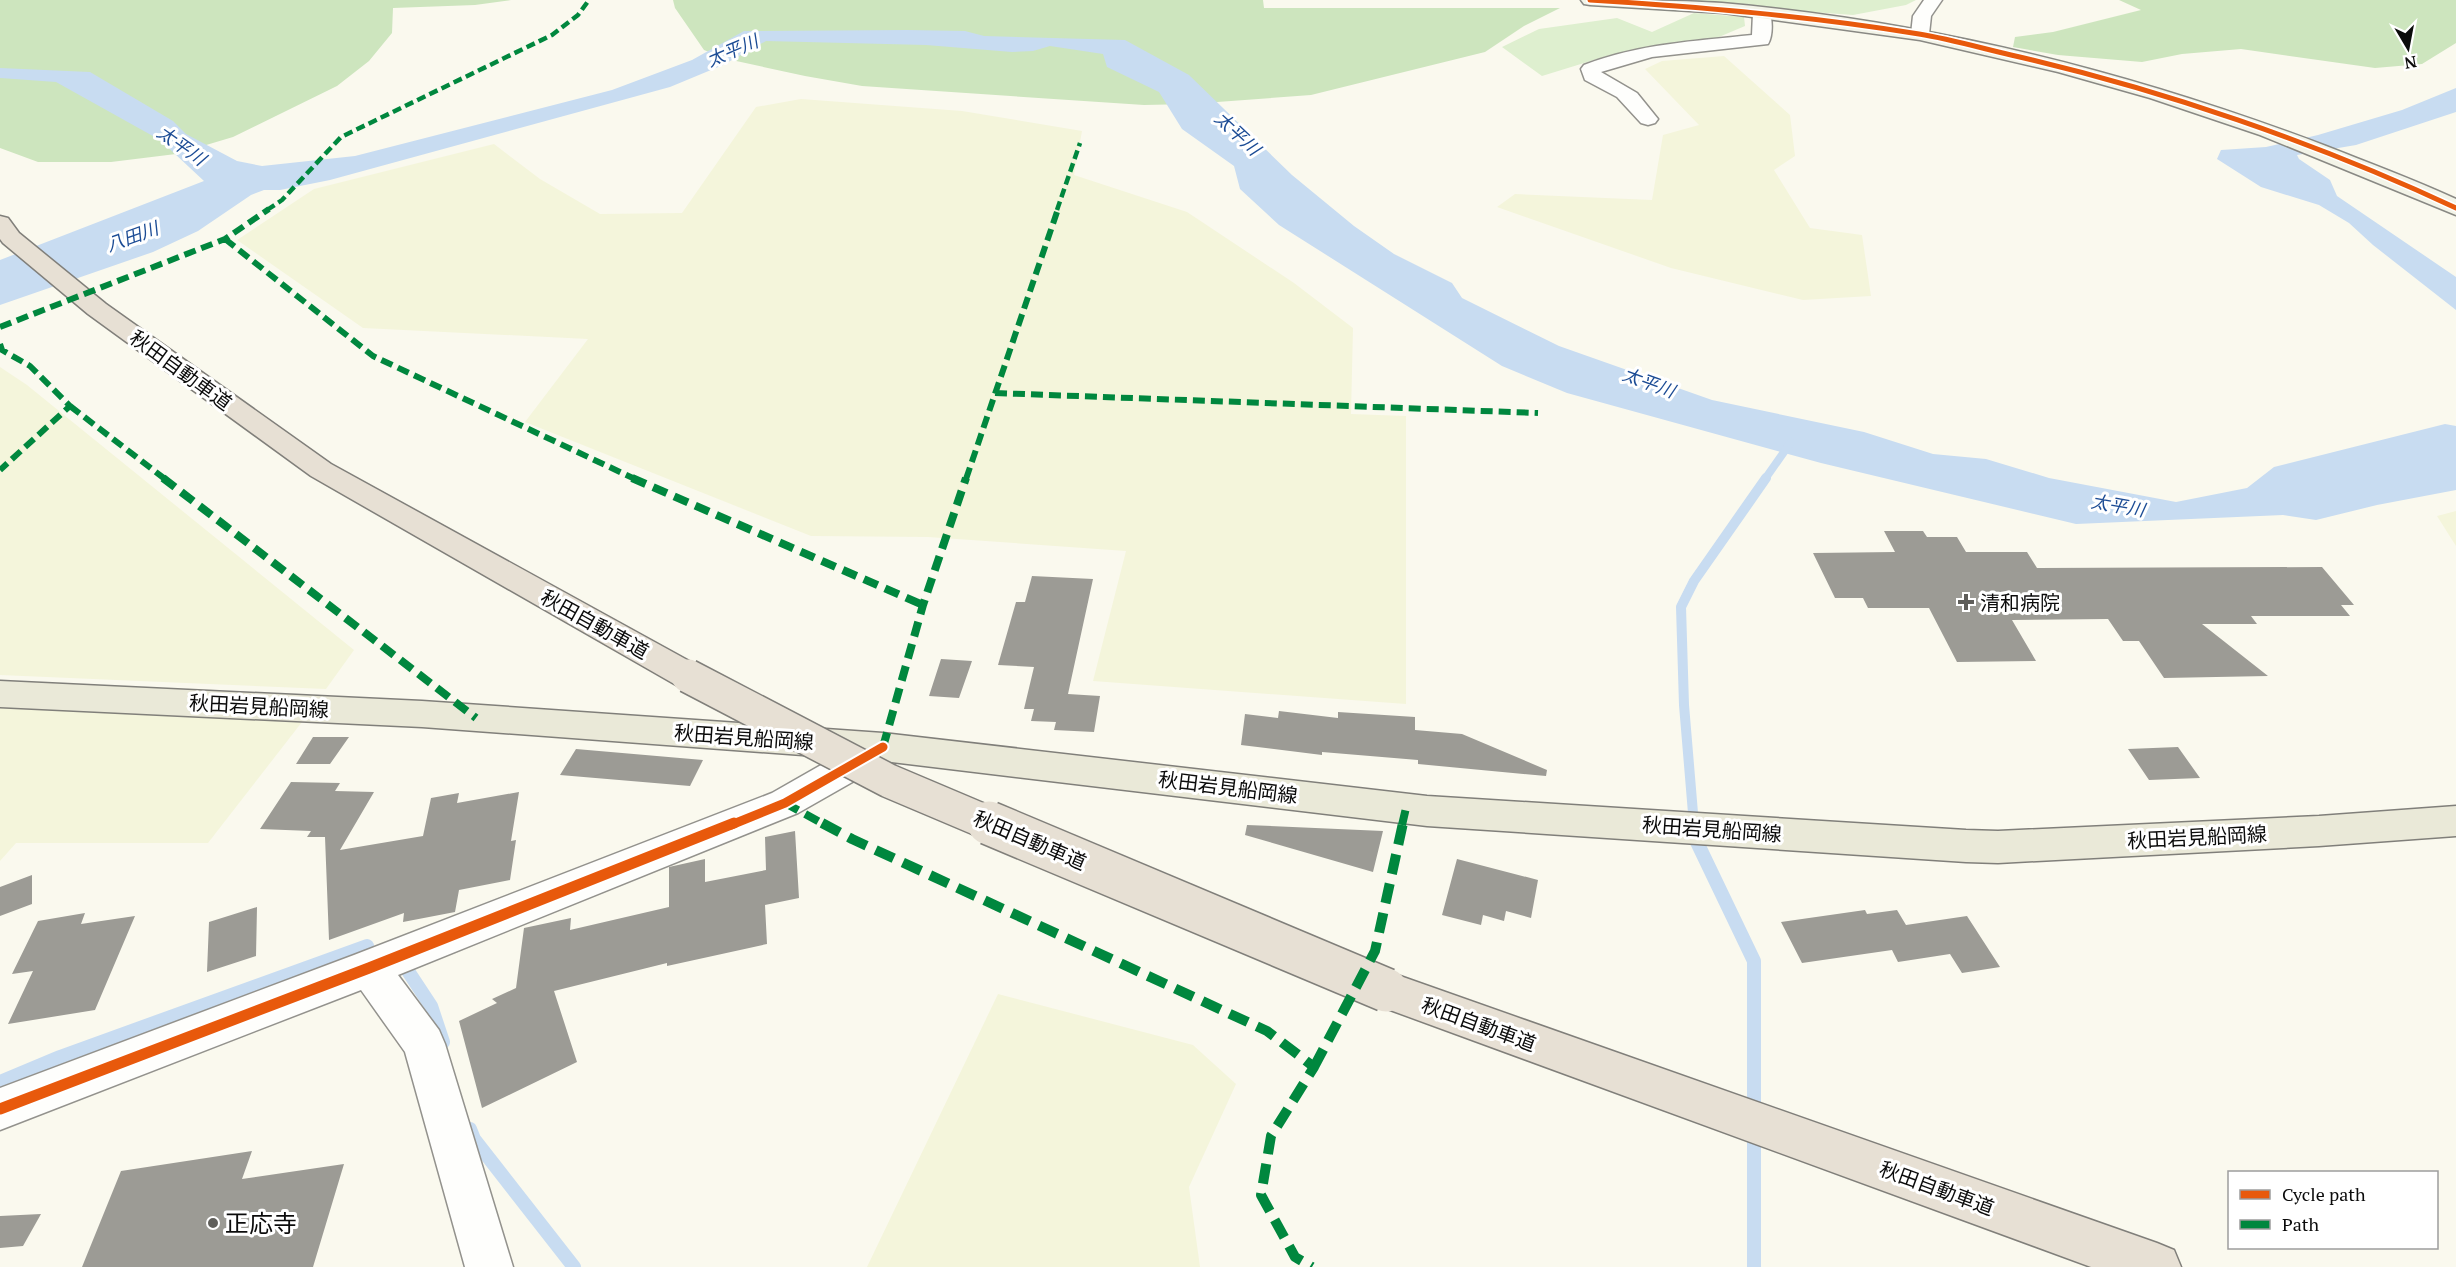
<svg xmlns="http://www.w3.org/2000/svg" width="2456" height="1267" viewBox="0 0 2456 1267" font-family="'PT Serif','Noto Sans JP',serif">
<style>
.farmland{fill:#f4f5db}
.green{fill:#deefcf}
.forest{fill:#cde5be}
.water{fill:#c8dcf1}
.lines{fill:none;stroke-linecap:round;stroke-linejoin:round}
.stream-far2{stroke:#c8dcf1;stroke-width:8}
.stream-far1{stroke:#c8dcf1;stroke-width:10}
.stream{stroke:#c8dcf1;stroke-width:14}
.building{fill:#9c9b95}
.street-casing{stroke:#93928d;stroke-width:3}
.secondary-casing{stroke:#898984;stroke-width:3}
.primary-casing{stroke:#807f7a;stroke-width:3}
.highway-casing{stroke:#807f7a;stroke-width:3}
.street{fill:#fefefc;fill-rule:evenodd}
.secondary{fill:#f3f4e8;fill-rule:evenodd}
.primary{fill:#eae9d8;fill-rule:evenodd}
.highway{fill:#e7e0d4;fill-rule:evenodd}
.highway-bridge-far1-casing{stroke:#807f7a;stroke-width:36;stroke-linecap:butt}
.highway-bridge-casing{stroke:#807f7a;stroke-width:46;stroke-linecap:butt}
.highway-bridge-far1{stroke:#e7e0d4;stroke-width:33}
.highway-bridge{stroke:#e7e0d4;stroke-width:43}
.quiet-far3{stroke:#00873e;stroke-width:4.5;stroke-dasharray:9 4.5;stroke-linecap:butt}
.quiet-far2{stroke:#00873e;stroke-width:6;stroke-dasharray:12 6;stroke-linecap:butt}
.quiet-far1{stroke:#00873e;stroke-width:8;stroke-dasharray:15 8;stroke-linecap:butt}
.quiet{stroke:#00873e;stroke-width:10;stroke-dasharray:20 10;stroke-linecap:butt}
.cycleway-far2-casing{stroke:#fff;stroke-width:8}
.cycleway-far1-casing{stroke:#fff;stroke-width:13}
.cycleway-casing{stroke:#fff;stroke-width:15}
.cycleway-far2{stroke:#e8590c;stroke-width:5}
.cycleway-far1{stroke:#e8590c;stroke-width:9}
.cycleway{stroke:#e8590c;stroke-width:11}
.poi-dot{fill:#5f5e5a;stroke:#fff;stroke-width:2}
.labels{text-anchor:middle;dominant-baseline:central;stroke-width:6;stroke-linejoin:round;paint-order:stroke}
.far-water-label{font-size:18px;font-style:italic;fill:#1c4c95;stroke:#fff}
.street-label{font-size:20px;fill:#0b0b0b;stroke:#fff}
.poi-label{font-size:20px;fill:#0b0b0b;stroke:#fff;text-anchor:start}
.near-poi-label{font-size:24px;fill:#0b0b0b;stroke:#fff;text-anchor:start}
</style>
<rect width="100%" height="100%" fill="#faf9ee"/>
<path class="farmland" d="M1724 56 1790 115 1795 156 1774 170 1810 228 1862 235 1871 296 1803 300 1671 268 1497 207 1515 194 1652 200 1663 135 1699 125 1645 69 1662 61Z
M801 99 962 111 1082 131 1074 175 1187 212 1294 283 1353 328 1351 414 1406 416V704L1093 681 1126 551 928 537 811 536 525 422 588 339 363 328 237 240 314 189 494 144 540 179 600 214 682 213 756 107Z
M0 367 27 385 354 650 326 689 0 675Z
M2456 511V546L2437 516Z
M0 707 302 722 208 843H16L0 861Z
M998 994 1193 1045 1236 1084 1189 1187 1200 1267H867Z"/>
<path class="green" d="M1653 0H1916L1906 5 1853 15Z
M1694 13 1744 17 1745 26 1707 42 1610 55 1542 76 1502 47 1539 29 1617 18 1652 32Z"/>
<path class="forest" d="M0 0H511L475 5 393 8 392 33 369 61 337 86 233 137 176 154 111 162H38L0 148Z
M673 0H1263L1264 8H1560L1524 26 1485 52 1311 95 1190 104 1144 105 862 86 805 76 727 59 704 50 675 8Z
M2119 0H2456V43L2422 64 2375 68 2241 49 2182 54 2142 62 2058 55 2013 47 2015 37 2053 32 2141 10Z"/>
<path class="water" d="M907 30 965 31 984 36 1125 40 1189 75 1292 175 1354 226 1394 254 1452 283 1462 298 1559 346 1712 400 1864 432 1933 454 1986 459 2049 478 2176 502 2247 488 2274 467 2445 424 2456 426V490L2377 505 2316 520 2283 515 2076 524 1821 463 1567 393 1502 366 1279 225 1240 189 1234 166 1182 129 1159 92 1107 67 1103 54 1050 46 1033 51 1012 52 926 45 766 41 723 65 670 87 330 180 280 190H264L251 195 198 231 153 252 0 305V260L204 181 160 140 56 82 0 78V68L90 72 173 121 186 134 237 161 262 166 355 156 612 90 692 60 744 31Z
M2456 88V112L2356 145 2297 155 2299 159 2330 180 2337 196 2456 277V310L2373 245 2349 223 2319 205 2261 187 2217 159 2221 150 2266 147 2318 135 2402 110Z"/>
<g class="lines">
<path class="stream-far2" d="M1765 479 1791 442"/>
<path class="stream-far1" d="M1694 825 1684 705 1681 607 1694 581 1766 478"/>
<path class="stream" d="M1694 823 1695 838 1754 961V1114
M404 965 431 1006 443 1042
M0 1082 60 1057 367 946
M470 1129 474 1139 574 1267
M1754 1129V1267"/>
</g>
<path class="building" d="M1884 531H1923L1927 537H1957L1966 552H2027L2037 568 2322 567 2354 605H2341L2350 616H2251L2257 624H2202L2268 676 2164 678 2139 641H2123L2108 619 2012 620 2036 661 1957 662 1929 608H1868L1863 598H1835L1813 553 1895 552Z
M1032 576 1093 579 1068 694 1100 696 1094 732 1054 730 1056 722 1031 721 1034 709H1024L1034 667 998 665 1016 602H1025Z
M941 659 972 661 959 698 929 696Z
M1279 711 1338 718V712L1415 717V730L1462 734 1547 770 1546 776 1418 764V760L1322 752V755L1241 745 1245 714 1278 718Z
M313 737H349L330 764H296Z
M2178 747 2200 778 2149 780 2128 749Z
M576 749 703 760 690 786 560 775Z
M291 782 340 783 335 791 374 792 340 850 423 836 431 798 459 793 457 803 519 792 511 841 516 840 510 880 459 890 455 912 403 922 404 913 329 940 325 837H307L311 831 260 829Z
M1247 825 1383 831 1373 872 1245 835Z
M795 831 799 898 765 905 767 944 667 966V963L554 991 577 1062 482 1108 459 1021 497 1003 492 999 516 988 524 928 571 918 570 930 669 907V867L705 859V882L766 870 765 837Z
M1457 859 1538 880 1531 918 1506 911 1504 921 1483 915 1481 925 1442 915Z
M32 875V904L0 916V887Z
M257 907 256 956 207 972 209 922Z
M1865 910 1867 914 1897 910 1906 925 1967 916 2000 967 1962 973 1950 954 1898 962 1892 950 1802 963 1781 922Z
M85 913 81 924 135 916 95 1010 8 1024 33 971 12 974 38 921Z
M252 1151 242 1179 344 1164 313 1267H82L121 1171Z
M41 1214 23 1246 0 1248V1216Z"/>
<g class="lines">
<defs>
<path id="street" d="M1924 0H1942L1931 16 1929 34 1927 38H1913L1911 34 1913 16Z
M1762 8 1768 9C1773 17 1773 36 1768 44L1652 57 1601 72 1637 93 1658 119 1655 123 1648 125 1641 123 1617 97 1585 80 1581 69 1584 65C1638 44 1695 41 1752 35L1753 13 1756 9Z
M878 736 891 740 896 750 891 760 798 813 398 975 439 1030 445 1044 513 1267H465L405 1052 361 990 0 1130V1088L354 955 772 793 865 740Z"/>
<path id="secondary" d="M1581 0C1628 0 1675 0 1722 3 1929 21 2132 72 2326 146 2369 163 2413 179 2456 199V215L2260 135 2150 98 2058 72 1920 40 1723 13 1590 5 1584 4Z"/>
<path id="primary" d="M0 681 422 701 883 733 1427 796 1966 830 1998 831 2319 816 2456 806V836L2319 846 1998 863 1966 862 1427 826 883 761 422 727 0 707Z"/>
<path id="highway" d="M0 216 8 218 19 233 106 304 331 464 700 667 705 676 700 685 688 688 676 685 311 476 88 314 3 243 0 239Z
M1386 971 2157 1243 2174 1250 2181 1267H2091L1371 1003 1365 990 1371 977Z"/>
</defs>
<use href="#street" class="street-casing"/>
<use href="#secondary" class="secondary-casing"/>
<use href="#primary" class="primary-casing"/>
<use href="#highway" class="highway-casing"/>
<use href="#street" class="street"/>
<use href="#secondary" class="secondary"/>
<use href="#primary" class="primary"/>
<use href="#highway" class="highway"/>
<defs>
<path id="highway-bridge-far1" d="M688 676 889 781 993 825"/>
<path id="highway-bridge" d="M989 823 1386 990"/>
</defs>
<use href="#highway-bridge-far1" class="highway-bridge-far1-casing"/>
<use href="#highway-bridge" class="highway-bridge-casing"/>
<use href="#highway-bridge-far1" class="highway-bridge-far1"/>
<use href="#highway-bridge" class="highway-bridge"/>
<path class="quiet-far3" d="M267 210 282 200 341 137 552 35 578 15 589 0
M1057 210 1080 143"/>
<path class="quiet-far2" d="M225 239 373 356 635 479
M0 327 225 239 269 209
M0 344 2 350 30 366 70 406 0 470
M995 393 1538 413
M70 406 165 479
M966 479 1058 209"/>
<path class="quiet-far1" d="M163 478 476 718
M632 478 923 605
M883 747 923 605 966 478
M785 803 825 825
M1402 825 1406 808"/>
<path class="quiet" d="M822 823 852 839 1267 1031 1314 1067 1271 1136 1261 1195 1295 1257 1312 1267
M1314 1067 1375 951 1403 823"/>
<defs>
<path id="cycleway-far2" d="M1590 0C1700 7 1810 16 1919 34 1950 39 1981 48 2011 55 2160 89 2318 143 2456 208"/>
<path id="cycleway-far1" d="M731 825 785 803 883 747"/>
<path id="cycleway" d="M0 1109 369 968 734 823"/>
</defs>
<use href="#cycleway-far2" class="cycleway-far2-casing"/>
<use href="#cycleway-far1" class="cycleway-far1-casing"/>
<use href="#cycleway" class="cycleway-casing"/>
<use href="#cycleway-far2" class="cycleway-far2"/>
<use href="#cycleway-far1" class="cycleway-far1"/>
<use href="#cycleway" class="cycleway"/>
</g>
<g class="poi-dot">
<path d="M1963 593h6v6h6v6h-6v6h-6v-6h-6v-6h6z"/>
<circle cx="213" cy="1223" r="6"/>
</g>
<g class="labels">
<g class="far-water-label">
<text transform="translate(732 50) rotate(-23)">太平川</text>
<text transform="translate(1238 133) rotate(43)">太平川</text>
<text transform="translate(182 145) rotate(35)">太平川</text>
<text transform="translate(132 236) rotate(-20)">八田川</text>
<text transform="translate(1649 382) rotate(20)">太平川</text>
<text transform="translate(2118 505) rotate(10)">太平川</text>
</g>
<g class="street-label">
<text transform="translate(181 370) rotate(36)">秋田自動車道</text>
<text transform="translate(595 624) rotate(29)">秋田自動車道</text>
<text transform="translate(259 706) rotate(3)">秋田岩見船岡線</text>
<text transform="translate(744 737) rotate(4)">秋田岩見船岡線</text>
<text transform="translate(1228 787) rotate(7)">秋田岩見船岡線</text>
<text transform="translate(1712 829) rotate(4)">秋田岩見船岡線</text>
<text transform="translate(2197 837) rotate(-3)">秋田岩見船岡線</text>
<text transform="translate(1030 840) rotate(23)">秋田自動車道</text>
<text transform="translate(1479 1024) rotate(20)">秋田自動車道</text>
<text transform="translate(1937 1188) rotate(20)">秋田自動車道</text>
</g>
<g class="poi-label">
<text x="1980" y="602">清和病院</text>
</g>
<g class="near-poi-label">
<text x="225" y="1223">正応寺</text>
</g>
</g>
<rect x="2228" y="1171" width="210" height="78" fill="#ffffff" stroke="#9d9d9d" stroke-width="1.5"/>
<rect x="2240" y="1190" width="30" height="9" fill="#e8590c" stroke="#9d9d9d" stroke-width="1.5"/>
<text x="2282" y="1201" font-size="18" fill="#0b0b0b">Cycle path</text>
<rect x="2240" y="1220" width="30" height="9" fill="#00873e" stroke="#9d9d9d" stroke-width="1.5"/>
<text x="2282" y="1231" font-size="18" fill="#0b0b0b">Path</text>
<g transform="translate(2408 48) rotate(170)" stroke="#ffffff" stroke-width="4.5" paint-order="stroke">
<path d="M0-4.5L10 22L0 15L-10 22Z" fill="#0b0b0b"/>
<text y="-9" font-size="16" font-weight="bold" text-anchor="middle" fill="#0b0b0b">N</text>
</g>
</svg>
